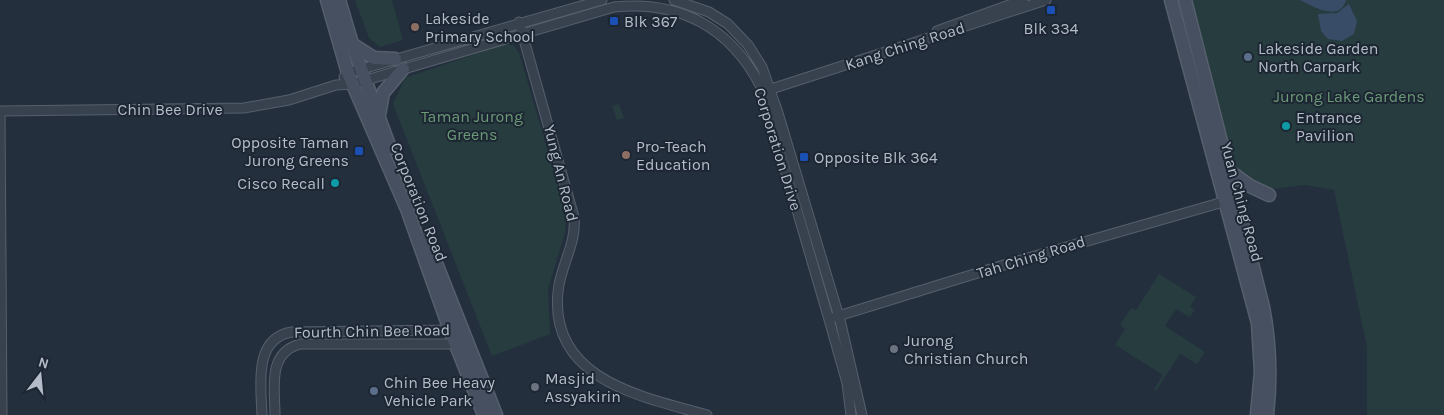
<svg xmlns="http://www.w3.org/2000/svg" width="1444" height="415" viewBox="0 0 1444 415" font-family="Karla,sans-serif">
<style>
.green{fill:#263c3f}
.water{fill:#394c67}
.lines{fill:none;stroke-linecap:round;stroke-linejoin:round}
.street-casing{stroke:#565f6c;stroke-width:11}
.secondary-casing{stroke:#565f6c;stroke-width:15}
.street{stroke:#38414e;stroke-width:9}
.secondary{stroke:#465061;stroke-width:12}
.transit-dot{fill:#1a4fb4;stroke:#1d2633;stroke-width:2}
.education-dot{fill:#8d6e63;stroke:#1d2633;stroke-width:2}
.service-dot{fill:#5c6f8a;stroke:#1d2633;stroke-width:2}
.culture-dot{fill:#0f9aa8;stroke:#1d2633;stroke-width:2}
.worship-dot{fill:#6b7280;stroke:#1d2633;stroke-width:2}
.labels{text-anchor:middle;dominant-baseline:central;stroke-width:4;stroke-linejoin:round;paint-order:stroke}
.poi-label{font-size:16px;fill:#b4bcc9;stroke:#1d2633;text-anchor:start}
.street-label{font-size:16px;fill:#b4bcc9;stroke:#1d2633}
.park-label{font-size:16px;fill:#6b9a76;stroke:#1d2633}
</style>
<rect width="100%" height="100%" fill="#242f3e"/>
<path class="green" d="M355 0H392L403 40 380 47 369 38Z
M1192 0H1444V415H1367V347L1334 190 1305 185 1247 192 1238 187Z
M502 45H513L519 53 560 192 566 219 565 233 548 289 550 334 492 356 393 104 405 78Z
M619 104 624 118 617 120 612 106Z
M1159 274 1196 297 1190 307 1195 310 1190 317 1176 309 1165 326 1205 352 1197 364 1180 354 1156 391 1154 389 1163 375 1115 345 1125 329 1120 325 1131 308 1136 310Z"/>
<path class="water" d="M1300 0H1346C1340 23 1312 6 1300 0Z
M1349 4 1357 21 1354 34 1342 41 1328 39 1321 31 1318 14 1337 13Z"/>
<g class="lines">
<defs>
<path id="street" d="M674 0 709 12 728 24 748 45 762 67 778 113 840 320 862 415
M519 22 574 217C577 244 560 266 558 292 549 380 643 397 707 415
M937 31 1023 0
M344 77 348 73 602 0
M765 91 1046 0
M0 111 244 108 289 100 336 85 353 84 614 7C680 0 731 28 761 87L830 323 847 383 851 415
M0 111 2 415
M835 317 997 267 1230 200
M262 415C261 386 253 338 292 332L454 330
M275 415C275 388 267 353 300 344H460"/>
<path id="secondary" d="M327 0 348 73 407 209 450 330 484 415
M339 0 352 44 390 148
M1171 0 1258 323 1261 372 1257 415
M1185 0 1263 307C1270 343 1271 378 1267 415
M352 44 374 58 395 59
M379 115 383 93 403 69
M1228 170 1250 186 1269 195
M426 238 496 415"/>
</defs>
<use href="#street" class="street-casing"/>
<use href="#secondary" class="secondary-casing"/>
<use href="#street" class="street"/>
<use href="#secondary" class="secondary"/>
</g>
<g class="transit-dot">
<rect x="1046" y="5" width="10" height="10" rx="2.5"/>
<rect x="609" y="16" width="10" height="10" rx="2.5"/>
<rect x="354" y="146" width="10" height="10" rx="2.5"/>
<rect x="799" y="152" width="10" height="10" rx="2.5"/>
</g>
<g class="education-dot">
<circle cx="415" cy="27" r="5"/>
<circle cx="626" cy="155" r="5"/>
</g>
<g class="service-dot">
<circle cx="1248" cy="57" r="5"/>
<circle cx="374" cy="391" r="5"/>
</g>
<g class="culture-dot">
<circle cx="1286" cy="126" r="5"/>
<circle cx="335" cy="183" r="5"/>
</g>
<g class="worship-dot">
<circle cx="894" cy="349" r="5"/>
<circle cx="535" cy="387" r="5"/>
</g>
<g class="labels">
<g class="poi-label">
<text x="425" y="18">Lakeside<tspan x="425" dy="18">Primary School</tspan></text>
<text x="624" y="21">Blk 367</text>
<text x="1051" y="28" text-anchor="middle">Blk 334</text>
<text x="1258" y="48">Lakeside Garden<tspan x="1258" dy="18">North Carpark</tspan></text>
<text x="1296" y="117">Entrance<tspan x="1296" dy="18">Pavilion</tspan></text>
<text x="349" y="142" text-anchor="end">Opposite Taman<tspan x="349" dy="18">Jurong Greens</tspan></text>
<text x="636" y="146">Pro-Teach<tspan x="636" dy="18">Education</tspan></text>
<text x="814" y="157">Opposite Blk 364</text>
<text x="325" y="183" text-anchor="end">Cisco Recall</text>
<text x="904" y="340">Jurong<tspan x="904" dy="18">Christian Church</tspan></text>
<text x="545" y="378">Masjid<tspan x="545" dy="18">Assyakirin</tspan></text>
<text x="384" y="382">Chin Bee Heavy<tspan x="384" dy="18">Vehicle Park</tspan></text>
</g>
<g class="street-label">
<text transform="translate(905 46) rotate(-18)">Kang Ching Road</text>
<text x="170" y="109">Chin Bee Drive</text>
<text transform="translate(778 149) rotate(73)">Corporation Drive</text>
<text transform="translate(561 173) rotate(76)">Yung An Road</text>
<text transform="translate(419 202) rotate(68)">Corporation Road</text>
<text transform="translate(1242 202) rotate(75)">Yuan Ching Road</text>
<text transform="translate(1031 257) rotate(-17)">Tah Ching Road</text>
<text transform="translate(372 331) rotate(-1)">Fourth Chin Bee Road</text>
</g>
<g class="park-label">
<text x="1349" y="96">Jurong Lake Gardens</text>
<text x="472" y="116">Taman Jurong<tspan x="472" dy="18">Greens</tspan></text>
</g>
</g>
<g transform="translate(40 375) rotate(16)" stroke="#1d2633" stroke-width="4" paint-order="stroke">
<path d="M0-4L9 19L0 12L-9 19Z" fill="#b4bcc9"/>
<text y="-8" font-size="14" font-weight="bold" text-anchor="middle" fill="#b4bcc9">N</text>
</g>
</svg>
